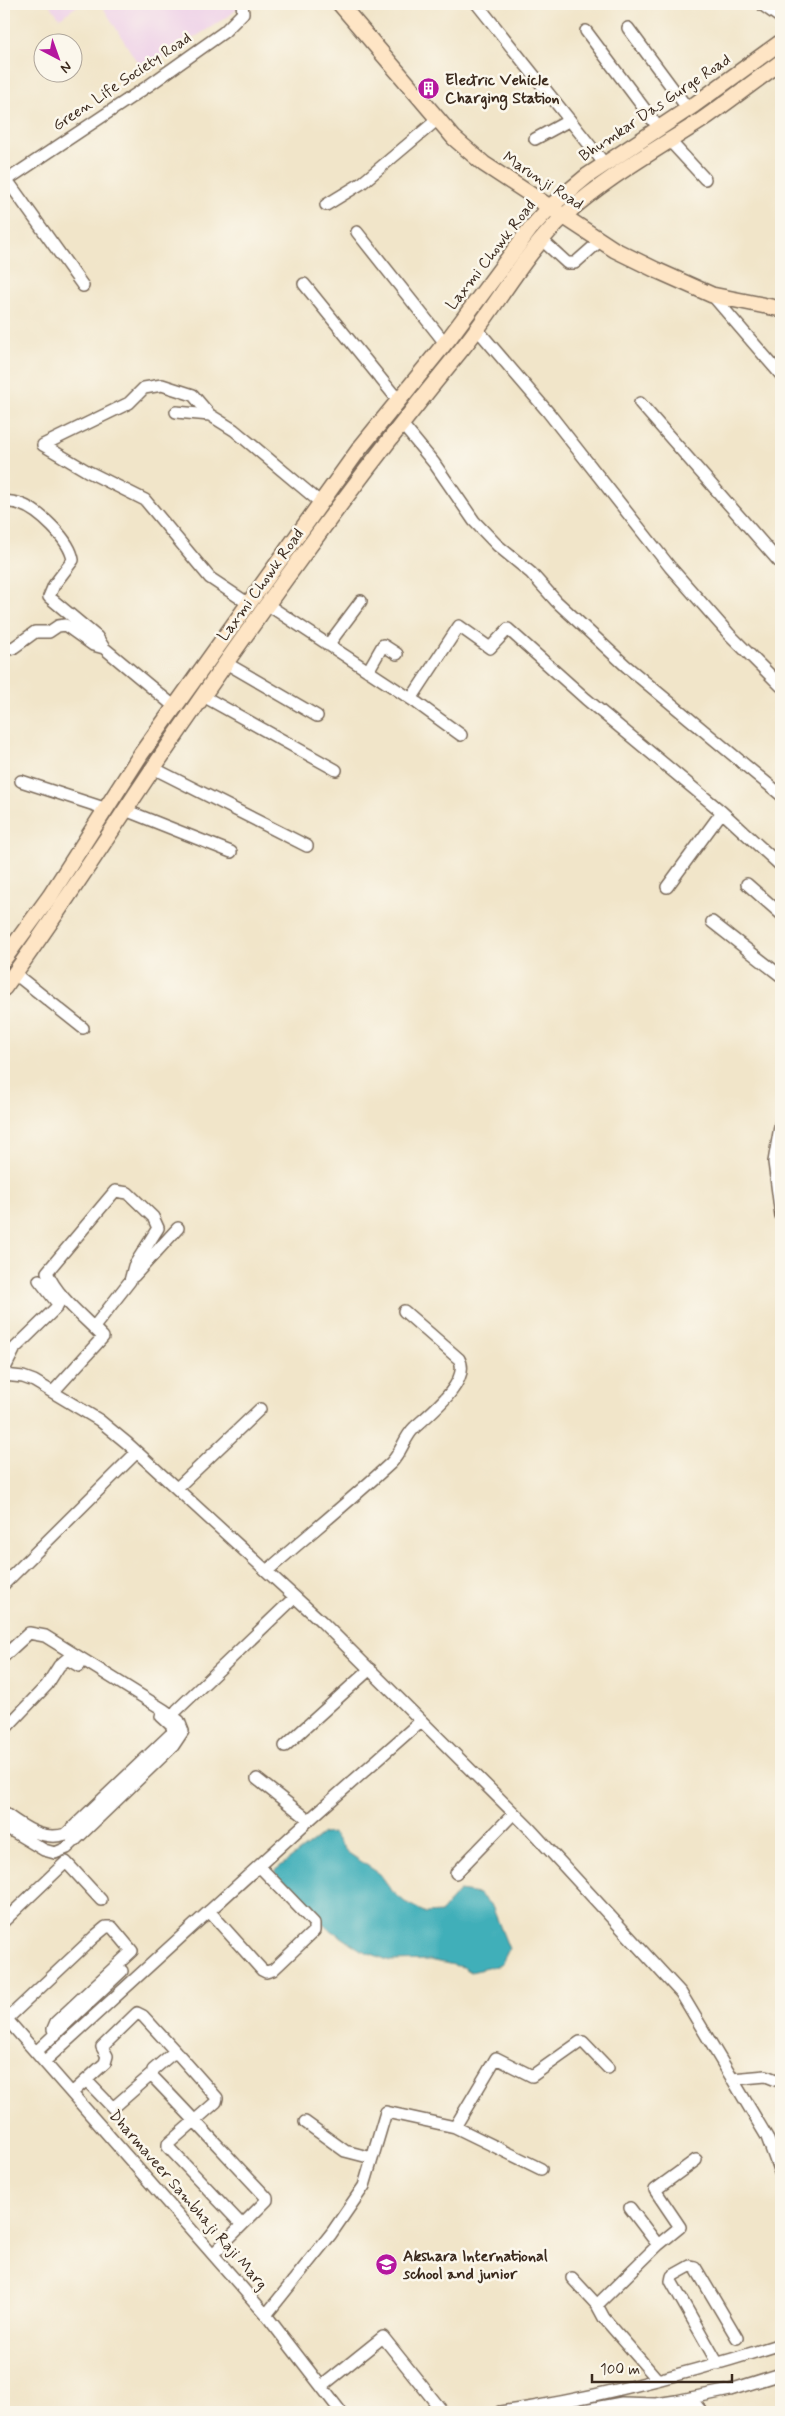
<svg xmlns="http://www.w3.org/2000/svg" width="785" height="2416" viewBox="0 0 785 2416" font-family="Mynerve,sans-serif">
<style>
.built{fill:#eed0e8}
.water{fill:#3fafb9;stroke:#3d6c6c}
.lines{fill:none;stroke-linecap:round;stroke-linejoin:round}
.street-casing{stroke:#7b6b5a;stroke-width:14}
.secondary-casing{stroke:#7b6b5a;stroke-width:18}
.street{stroke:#fff;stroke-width:11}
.secondary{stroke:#fee5c5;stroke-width:15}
.labels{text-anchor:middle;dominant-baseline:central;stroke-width:5;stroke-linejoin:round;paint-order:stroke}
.poi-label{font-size:16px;font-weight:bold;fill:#3b2a1e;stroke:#fbf7ec;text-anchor:start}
.street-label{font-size:16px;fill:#3b2a1e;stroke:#fbf7ec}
</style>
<rect width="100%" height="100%" fill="#fbf7ec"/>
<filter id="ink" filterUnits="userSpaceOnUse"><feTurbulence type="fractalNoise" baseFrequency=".02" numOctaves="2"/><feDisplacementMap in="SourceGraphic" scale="10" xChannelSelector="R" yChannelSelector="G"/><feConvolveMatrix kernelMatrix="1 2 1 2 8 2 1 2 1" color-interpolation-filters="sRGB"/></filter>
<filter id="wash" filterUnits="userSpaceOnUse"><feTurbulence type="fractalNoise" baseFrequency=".0096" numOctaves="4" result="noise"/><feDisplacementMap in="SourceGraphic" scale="20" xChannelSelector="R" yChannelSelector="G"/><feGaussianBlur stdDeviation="1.12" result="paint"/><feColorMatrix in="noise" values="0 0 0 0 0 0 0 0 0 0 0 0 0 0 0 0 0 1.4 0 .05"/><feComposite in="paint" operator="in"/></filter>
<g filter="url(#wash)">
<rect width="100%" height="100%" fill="#f1e5c9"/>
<path class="built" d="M49 4H80L60 18Z
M101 4H238V8L229 16 142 70Z"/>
<path class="water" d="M333 1833 347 1852 380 1874 393 1892 405 1902 426 1913 441 1912 459 1891 479 1894 492 1906 509 1949 501 1965 471 1972 463 1967 430 1960 390 1961 361 1950 319 1922 274 1871 323 1834Z"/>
</g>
<g filter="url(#ink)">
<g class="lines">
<defs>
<path id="street" d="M477 4 604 163
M761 4 781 18
M628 28 688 109
M586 31 658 127
M535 139 570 120
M669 140 705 179
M326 205 362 183 438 119
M357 232 445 343
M542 240 567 263H575L601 240
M304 284 398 400
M83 286 7 180 148 86 224 32 243 13 242 4
M712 295 781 375
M477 329 548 412 670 567 729 634 781 686
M640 403 781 564
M176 412 210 415 234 430 321 503
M210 415 193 395 162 385 144 388 129 403 43 445 87 471 145 500 210 578 249 604
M401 423 434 463 474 521 497 545 531 573 556 601 626 666 781 795
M4 501C9 502 15 502 20 504 39 510 70 540 73 560L54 585 49 597 97 637 104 648 175 707
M268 605 417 703 461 735
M328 645 361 601
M4 648 6 650 13 648 35 632H49L58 626 65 625 93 645 104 648
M226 663 317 716
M368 671 383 645 397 654
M203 696 336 770
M411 699 459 626 490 648 508 629 586 699 722 812 781 866
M153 768 307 846
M21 781 107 809
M125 810 231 852
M747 884 781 914
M667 887 722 812
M712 922 781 976
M14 973 83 1028
M781 1121 774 1162 781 1216
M134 1276 178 1228
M4 1370 15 1348 56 1308 58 1304 39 1280
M4 1375 23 1377 34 1381 99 1420 127 1443 321 1621 530 1829 681 1993 767 2137 781 2175
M53 1392 103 1337C85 1318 57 1297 47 1272L115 1191 128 1193 153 1217 158 1228 134 1266 130 1281 94 1327
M177 1488 260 1409
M267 1571C308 1535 351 1500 391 1463 401 1453 404 1438 414 1428 428 1415 472 1381 459 1359L404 1311
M4 1584 137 1452
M4 1656 29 1633 45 1636 164 1710 179 1721 183 1731 173 1746 67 1848 55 1853 44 1850 4 1826
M177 1710 295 1597
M4 1730 47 1685 59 1666 67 1659 79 1666
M285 1746 370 1669
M257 1779 309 1820
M4 1813C22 1826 43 1842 66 1834L172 1733 173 1727 161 1716
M456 1873 514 1813
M209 1911 262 1970 266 1972 273 1970 314 1931V1923L259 1866
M4 1921 66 1862 101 1900
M4 2016 266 2315 341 2412
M7 2019 94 1937 106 1927H112L132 1951 56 2022 53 2029 55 2035
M36 2052 122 1971
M45 2061 309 1820 421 1721
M732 2079 766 2076 781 2082
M86 2080 113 2108 152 2074
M73 2092 105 2063 107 2056 102 2047 137 2013 143 2016 176 2052
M305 2122 345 2151 372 2158
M455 2127 496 2058 532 2076 580 2042H583L608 2068
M630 2208 658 2245
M213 2254 267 2200V2198C229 2158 191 2116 152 2076L153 2070 173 2053 178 2054 217 2098 216 2102 168 2144V2147L242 2225
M572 2278 597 2305
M266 2315 331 2234 364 2186 386 2112 455 2127 541 2169
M718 2364 671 2281 672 2276 690 2266 695 2267 737 2338
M657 2379 604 2318 597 2305 658 2245 680 2227 655 2190 696 2160
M322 2386 383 2337 443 2412
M690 2398 702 2412
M500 2412C595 2399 690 2373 781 2344
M573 2412 622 2403 656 2404 676 2401 730 2390 781 2374"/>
<path id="secondary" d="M340 4 454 138 484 164 615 250 656 270 712 295 781 309
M4 959 50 896 141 754 360 448 450 337 530 229 551 206 587 176 694 105 781 42
M4 988C56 917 103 843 152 770 250 626 351 484 461 350 497 306 524 253 566 214 607 177 656 150 702 120 729 101 755 81 781 62"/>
</defs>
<use href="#street" class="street-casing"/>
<use href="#secondary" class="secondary-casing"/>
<use href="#street" class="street"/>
<use href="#secondary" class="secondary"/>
</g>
</g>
<defs>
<symbol id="building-disc" viewBox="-11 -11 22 22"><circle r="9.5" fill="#b5179e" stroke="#fbf7ec"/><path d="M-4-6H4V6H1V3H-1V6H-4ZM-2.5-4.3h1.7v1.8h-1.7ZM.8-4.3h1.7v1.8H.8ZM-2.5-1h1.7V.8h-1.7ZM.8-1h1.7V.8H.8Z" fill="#fff"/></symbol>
<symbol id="school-disc" viewBox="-11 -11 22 22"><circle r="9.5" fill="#b5179e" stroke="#fbf7ec"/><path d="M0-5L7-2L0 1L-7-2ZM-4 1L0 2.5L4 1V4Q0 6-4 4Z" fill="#fff"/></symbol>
</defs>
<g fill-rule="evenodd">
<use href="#building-disc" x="416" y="76" width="25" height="25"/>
<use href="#school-disc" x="374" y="2252" width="25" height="25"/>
</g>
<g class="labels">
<g class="poi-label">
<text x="445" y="80">Electric Vehicle<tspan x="445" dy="18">Charging Station</tspan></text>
<text x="403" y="2256">Akshara International<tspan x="403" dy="18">school and junior</tspan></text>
</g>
<g class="street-label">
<text transform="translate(122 82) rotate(-34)">Green Life Society Road</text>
<text transform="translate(655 108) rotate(-34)">Bhumkar Das Gurge Road</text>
<text transform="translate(543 181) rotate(33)">Marunji Road</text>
<text transform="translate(491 255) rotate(-52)">Laxmi Chowk Road</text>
<text transform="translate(261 585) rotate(-54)">Laxmi Chowk Road</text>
<text transform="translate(188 2200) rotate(49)">Dharmaveer Sambhaji Raji Marg</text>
</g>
</g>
<rect width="785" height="2416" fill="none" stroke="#fbf7ec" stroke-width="20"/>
<g transform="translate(58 58) rotate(139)"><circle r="24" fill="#fbf7ec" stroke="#aea59a"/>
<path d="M0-4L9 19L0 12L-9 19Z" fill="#b5179e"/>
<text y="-8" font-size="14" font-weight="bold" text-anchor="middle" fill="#3b2a1e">N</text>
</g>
<path d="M592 2374v8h140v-8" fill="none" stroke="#3b2a1e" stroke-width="2.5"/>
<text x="600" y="2374" font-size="15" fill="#3b2a1e" stroke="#fbf7ec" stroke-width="4" paint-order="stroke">100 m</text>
</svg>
